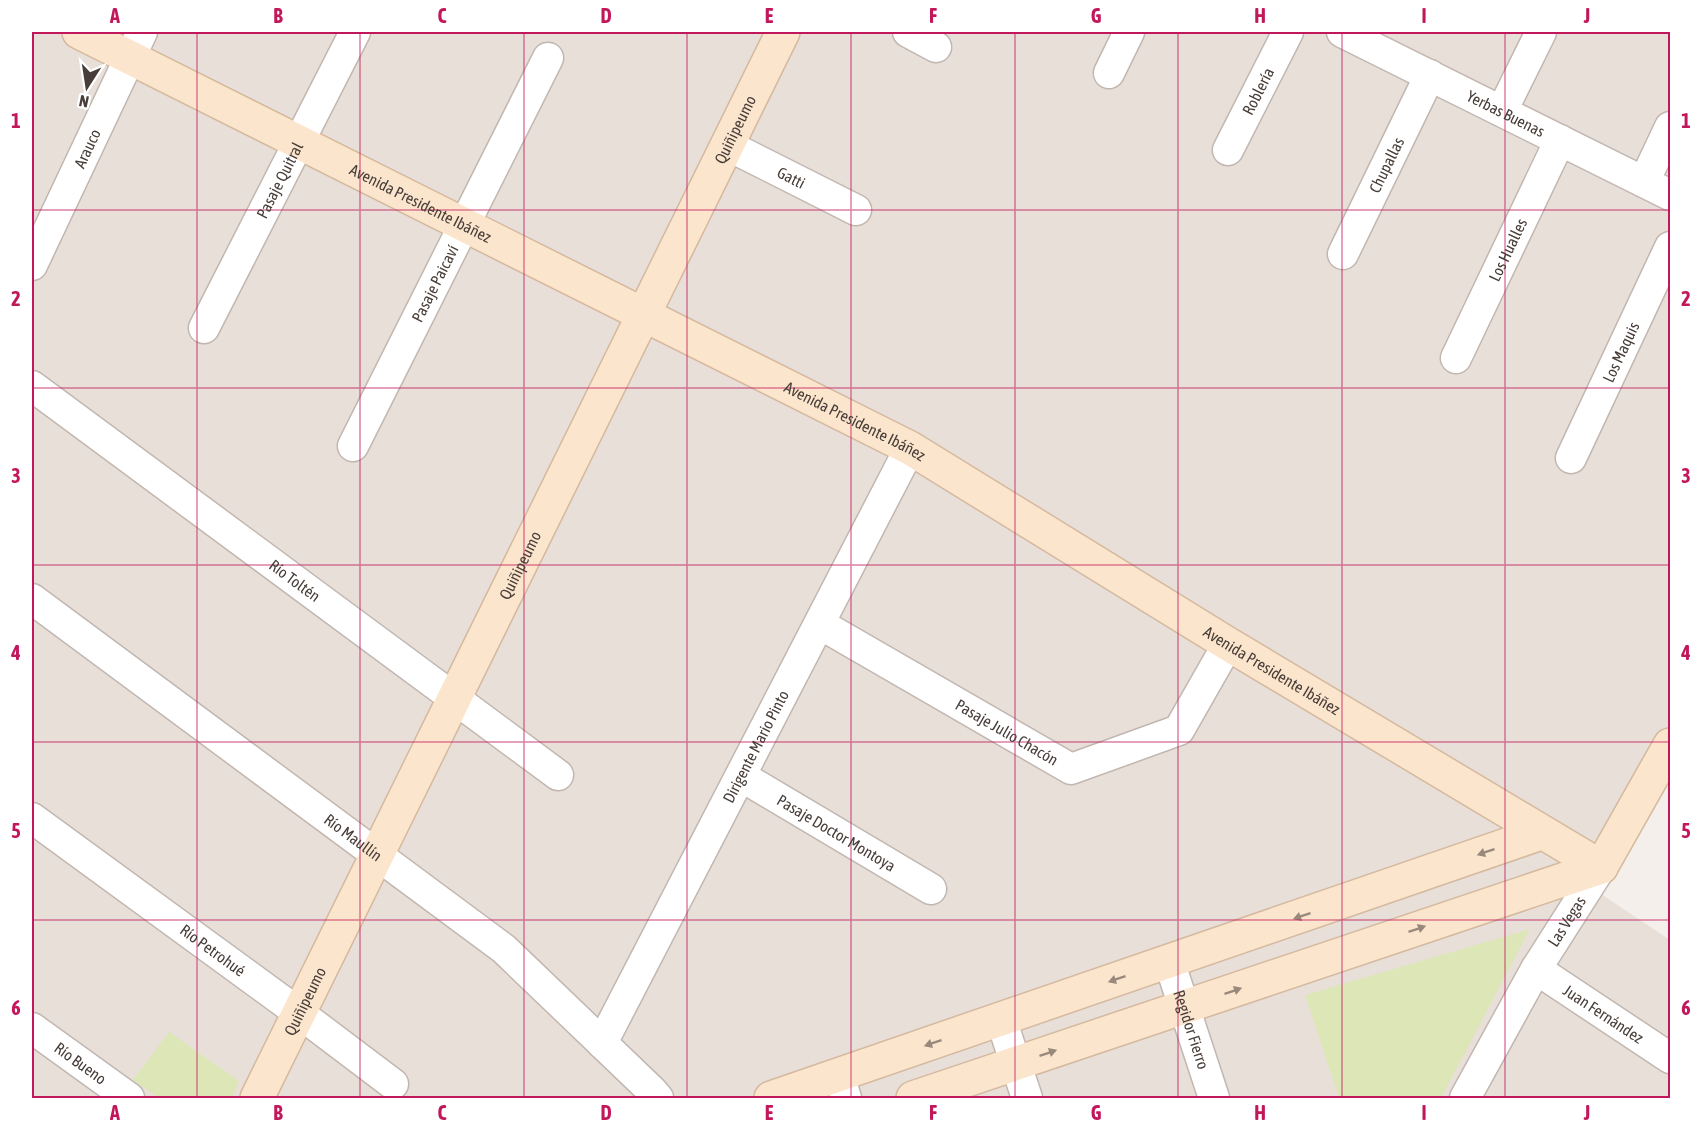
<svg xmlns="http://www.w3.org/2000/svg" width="1702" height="1130" viewBox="0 0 1702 1130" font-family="'Asap Condensed',sans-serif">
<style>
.residential{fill:#e8dfd9}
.green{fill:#dce6b6}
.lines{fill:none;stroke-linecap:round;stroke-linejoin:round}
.street-casing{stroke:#c2b7b0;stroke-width:33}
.secondary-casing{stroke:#d4b99f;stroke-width:36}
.street{stroke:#fff;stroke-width:30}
.secondary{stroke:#fce5cd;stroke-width:33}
.oneway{fill:#99897c}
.grid{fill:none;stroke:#c2185b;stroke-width:1.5;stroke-opacity:0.55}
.labels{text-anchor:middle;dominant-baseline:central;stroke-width:5;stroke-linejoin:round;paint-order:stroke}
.street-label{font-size:16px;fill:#483e39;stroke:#fff}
.neatline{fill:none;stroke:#c2185b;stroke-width:2}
.grid-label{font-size:20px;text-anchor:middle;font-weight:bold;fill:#c2185b}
</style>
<rect width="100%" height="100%" fill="#f4efea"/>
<path class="residential" d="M32 32H1670V775L1601 894 1670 940V1098H32Z"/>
<path class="green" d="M1530 929 1441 1098H1339L1305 995Z
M169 1032 239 1081 232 1098H159L133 1080Z"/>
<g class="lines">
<defs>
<g id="street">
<path d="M908 32 936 47"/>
<path id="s1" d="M1342 32 1670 195"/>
<path d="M1109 73 1129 32"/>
<path d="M1502 111 1541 32"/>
<path id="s2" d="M727 145 856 210"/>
<path id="s3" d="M1228 150 1288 32"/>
<path d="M1644 182 1670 127"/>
<path id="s4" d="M1343 254 1430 75"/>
<path id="s5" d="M32 265 142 32"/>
<path id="s6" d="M204 328 355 32"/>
<path id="s7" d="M1456 358 1560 140"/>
<path id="s8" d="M32 386 558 775"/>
<path id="s9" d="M353 446 548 58"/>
<path id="s10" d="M1571 458 1670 247"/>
<path id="s11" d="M32 599 504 949 652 1091 658 1098"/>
<path id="s12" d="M820 624 1071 769 1179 730 1228 644"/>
<path id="s13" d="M741 776 931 889"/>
<path id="s14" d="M32 818 299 1013 393 1084"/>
<path id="s15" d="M1169 961 1214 1098"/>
<path id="s16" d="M1536 969 1670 1058"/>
<path d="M1001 1019 1027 1098"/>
<path id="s17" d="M32 1028 129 1098"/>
<path id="s18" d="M602 1043 910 448"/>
<path d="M839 1075 846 1098"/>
<path id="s19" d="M1465 1098 1536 969 1601 867"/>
</g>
<g id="secondary">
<path id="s20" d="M79 32 910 448 1228 644 1601 867"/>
<path d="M1601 867 1670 745"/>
<path id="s21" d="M257 1098 783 32"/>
<path d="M771 1098 1541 833"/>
<path d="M913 1098 1601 867"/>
</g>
</defs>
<use href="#street" class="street-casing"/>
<use href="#secondary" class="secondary-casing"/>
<use href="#street" class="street"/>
<use href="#secondary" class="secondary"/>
</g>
<defs><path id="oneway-solid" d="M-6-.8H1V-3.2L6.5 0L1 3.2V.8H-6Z" transform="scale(1.5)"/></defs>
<g class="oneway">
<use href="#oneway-solid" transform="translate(1486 852) rotate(161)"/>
<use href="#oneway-solid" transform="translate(1302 916) rotate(161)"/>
<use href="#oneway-solid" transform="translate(1417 929) rotate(-19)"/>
<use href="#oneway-solid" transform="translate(1117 979) rotate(161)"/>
<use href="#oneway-solid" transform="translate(1233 991) rotate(-19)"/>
<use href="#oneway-solid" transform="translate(933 1043) rotate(161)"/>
<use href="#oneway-solid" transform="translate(1048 1053) rotate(-19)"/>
</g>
<path class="grid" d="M197 32V1098M360 32V1098M524 32V1098M687 32V1098M851 32V1098M1015 32V1098M1178 32V1098M1342 32V1098M1505 32V1098M32 210H1670M32 388H1670M32 565H1670M32 742H1670M32 920H1670"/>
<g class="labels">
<g class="street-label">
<text stroke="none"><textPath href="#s3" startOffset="66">Roblería</textPath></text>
<text stroke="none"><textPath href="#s1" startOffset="183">Yerbas Buenas</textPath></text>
<text stroke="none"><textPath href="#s21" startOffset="1080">Quiñipeumo</textPath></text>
<text stroke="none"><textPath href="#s5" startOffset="129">Arauco</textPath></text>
<text stroke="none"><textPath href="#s4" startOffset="99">Chupallas</textPath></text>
<text stroke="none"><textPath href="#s2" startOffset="72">Gatti</textPath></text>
<text stroke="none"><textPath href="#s6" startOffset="166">Pasaje Quitral</textPath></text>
<text stroke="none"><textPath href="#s20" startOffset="382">Avenida Presidente Ibáñez</textPath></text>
<text stroke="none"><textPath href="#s7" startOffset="120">Los Hualles</textPath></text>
<text stroke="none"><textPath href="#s9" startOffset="182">Pasaje Paicaví</textPath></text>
<text stroke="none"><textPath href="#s10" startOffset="117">Los Maquis</textPath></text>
<text stroke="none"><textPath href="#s20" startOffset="868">Avenida Presidente Ibáñez</textPath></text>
<text stroke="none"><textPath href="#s21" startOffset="594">Quiñipeumo</textPath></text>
<text stroke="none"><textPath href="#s8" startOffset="327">Río Toltén</textPath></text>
<text stroke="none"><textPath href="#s20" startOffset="1354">Avenida Presidente Ibáñez</textPath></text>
<text stroke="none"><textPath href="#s12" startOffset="216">Pasaje Julio Chacón</textPath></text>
<text stroke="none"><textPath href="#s18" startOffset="334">Dirigente Mario Pinto</textPath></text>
<text stroke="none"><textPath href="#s13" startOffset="111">Pasaje Doctor Montoya</textPath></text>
<text stroke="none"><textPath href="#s11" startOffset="400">Río Maullín</textPath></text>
<text stroke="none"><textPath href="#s19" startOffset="204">Las Vegas</textPath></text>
<text stroke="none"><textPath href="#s14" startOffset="224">Río Petrohué</textPath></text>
<text stroke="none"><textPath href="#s21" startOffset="108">Quiñipeumo</textPath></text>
<text stroke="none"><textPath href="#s16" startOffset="81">Juan Fernández</textPath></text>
<text stroke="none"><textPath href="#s15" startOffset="72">Regidor Fierro</textPath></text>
<text stroke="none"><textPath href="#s17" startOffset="60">Río Bueno</textPath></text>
</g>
</g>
<rect width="1702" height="1130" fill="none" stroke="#ffffff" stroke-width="66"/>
<g transform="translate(87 87) rotate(192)" stroke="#ffffff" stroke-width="4.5" paint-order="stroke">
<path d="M0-4.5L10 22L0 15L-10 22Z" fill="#483e39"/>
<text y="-9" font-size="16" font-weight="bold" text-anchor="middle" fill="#483e39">N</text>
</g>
<rect x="33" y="33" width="1636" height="1064" class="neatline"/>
<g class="grid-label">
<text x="115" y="23">A</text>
<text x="278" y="23">B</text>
<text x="442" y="23">C</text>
<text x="606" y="23">D</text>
<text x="769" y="23">E</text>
<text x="933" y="23">F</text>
<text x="1096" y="23">G</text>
<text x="1260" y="23">H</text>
<text x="1424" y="23">I</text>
<text x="1587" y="23">J</text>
<text x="16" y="128">1</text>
<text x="1686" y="128">1</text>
<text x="16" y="306">2</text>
<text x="1686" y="306">2</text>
<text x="16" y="483">3</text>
<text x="1686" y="483">3</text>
<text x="16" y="660">4</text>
<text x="1686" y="660">4</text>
<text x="16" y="838">5</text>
<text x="1686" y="838">5</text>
<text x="16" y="1015">6</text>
<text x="1686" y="1015">6</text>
<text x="115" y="1120">A</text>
<text x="278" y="1120">B</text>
<text x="442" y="1120">C</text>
<text x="606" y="1120">D</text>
<text x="769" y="1120">E</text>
<text x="933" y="1120">F</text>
<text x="1096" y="1120">G</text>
<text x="1260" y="1120">H</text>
<text x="1424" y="1120">I</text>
<text x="1587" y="1120">J</text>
</g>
</svg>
